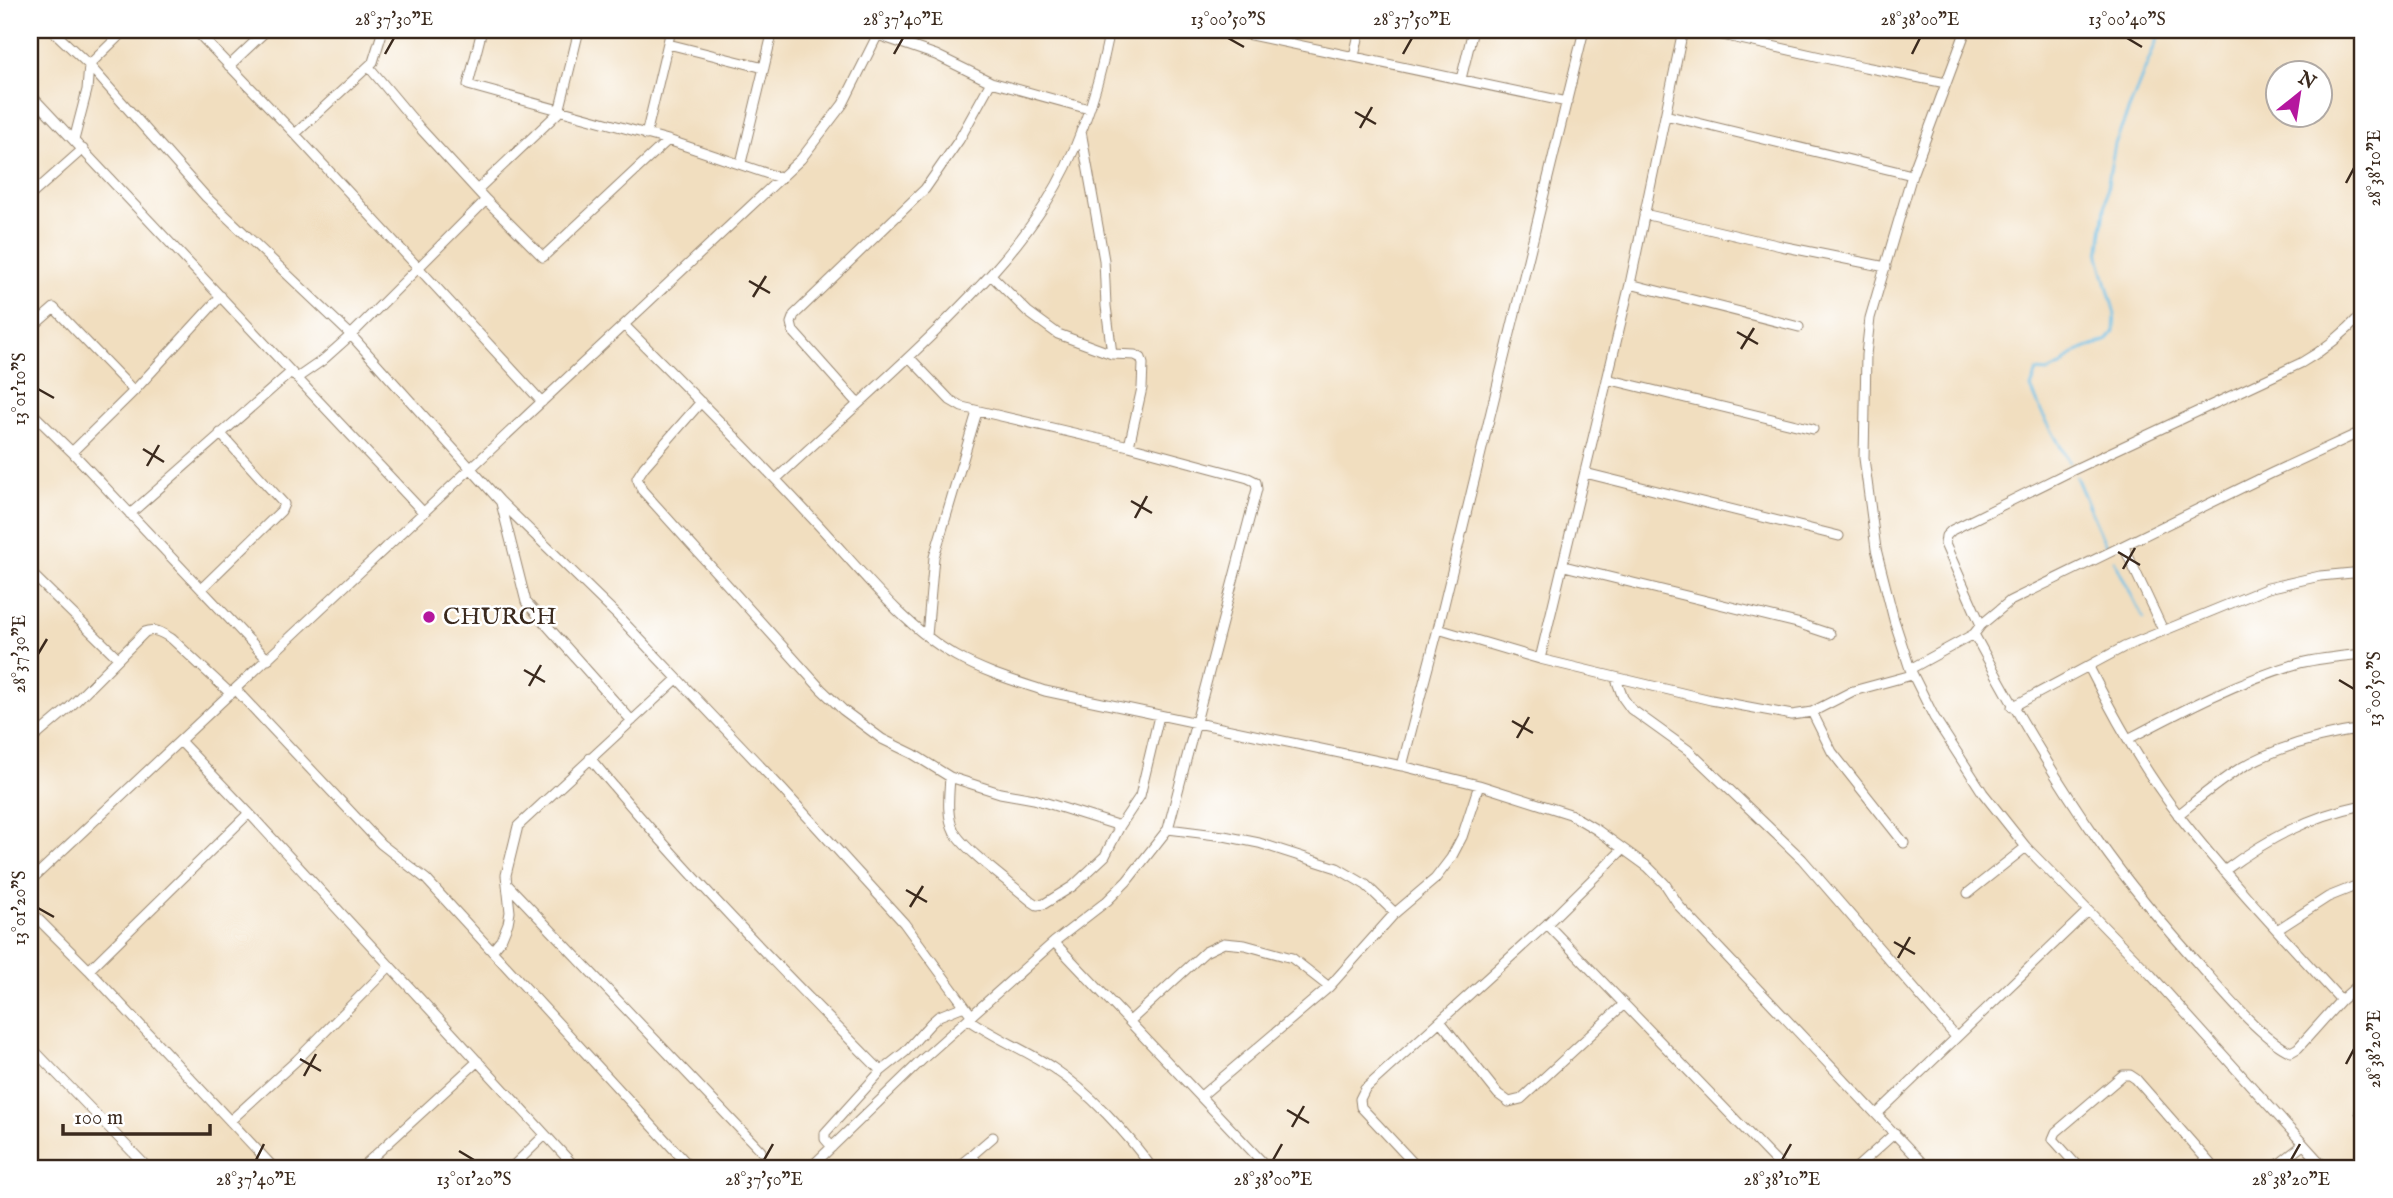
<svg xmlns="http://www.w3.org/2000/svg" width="2393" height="1198" viewBox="0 0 2393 1198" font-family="'IM FELL English',serif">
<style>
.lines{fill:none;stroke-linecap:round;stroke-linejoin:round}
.stream{stroke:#6dc1e9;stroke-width:2.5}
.minor-casing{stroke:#96846e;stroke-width:11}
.minor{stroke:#fff;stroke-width:9}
.ticks{fill:none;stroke:#3b2a1e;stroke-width:2.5}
.poi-dot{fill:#b5179e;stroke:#fff;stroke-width:2.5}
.labels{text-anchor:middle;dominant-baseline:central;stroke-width:5;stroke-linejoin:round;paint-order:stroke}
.poi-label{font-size:24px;fill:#3b2a1e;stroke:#fff;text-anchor:start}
.neatline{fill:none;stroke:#3b2a1e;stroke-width:2.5}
.ticks-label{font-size:18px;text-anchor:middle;fill:#3b2a1e}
</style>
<rect width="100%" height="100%" fill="#fff"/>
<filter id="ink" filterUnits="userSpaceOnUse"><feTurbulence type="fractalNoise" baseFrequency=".0143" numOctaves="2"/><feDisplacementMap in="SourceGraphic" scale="14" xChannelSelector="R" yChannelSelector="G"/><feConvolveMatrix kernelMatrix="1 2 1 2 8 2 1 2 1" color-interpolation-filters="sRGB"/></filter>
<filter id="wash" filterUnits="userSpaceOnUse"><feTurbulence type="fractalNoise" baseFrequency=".00686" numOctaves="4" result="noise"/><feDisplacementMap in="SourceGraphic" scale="28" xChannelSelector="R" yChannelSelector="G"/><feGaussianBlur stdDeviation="1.57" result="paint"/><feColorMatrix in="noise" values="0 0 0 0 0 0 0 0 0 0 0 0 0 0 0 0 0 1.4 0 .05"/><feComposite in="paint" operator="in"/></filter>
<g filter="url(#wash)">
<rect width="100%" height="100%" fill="#f1debf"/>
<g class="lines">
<path class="stream" d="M2069 462 2041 411 2031 388 2037 371 2047 372 2061 366 2074 353 2108 340 2114 331 2115 314 2099 256 2109 176 2115 144 2161 30
M2076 477 2106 546
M2114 560 2143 618"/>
</g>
</g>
<g filter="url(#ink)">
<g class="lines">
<defs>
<path id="minor" d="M52 30 89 65 206 197 351 335 500 501 616 614 783 790 904 923 972 1016
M195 30 295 134 542 402
M482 30 468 85 668 140 780 178
M1227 30 1567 102
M1700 30 1865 67 1946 83
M1966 30 1912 175 1870 318 1866 355 1864 458 1876 549 1894 620 1910 669 1934 717 1983 793 2026 847 2151 975 2325 1168
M878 35 936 55 991 82 1089 109
M668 44 764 68
M1354 56 1360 30
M229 66 267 30
M369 67 420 128 486 200 543 257 668 140
M1461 79 1473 30
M30 94 424 513
M1665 115 1912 175
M1081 131 1104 260 1106 306 1112 354
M295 134 373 62 383 30
M646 135 671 30
M74 140 87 90 89 65 125 30
M741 163 773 30
M477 190 559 112 579 30
M30 196 83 149
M1644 214 1781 246 1886 267
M992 276 1028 312 1058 334 1112 354 1135 355 1141 358 1143 364 1142 388 1129 446
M1630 284 1799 327
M624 325C687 388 750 451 810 516 854 562 901 625 956 656 984 672 1015 681 1045 691L1402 766 1479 785 1570 814 1597 830 1648 867 1665 884 1680 907 1927 1168
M30 329 54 308 134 391
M297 378 323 360 351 335 486 200
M1607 379 1813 429
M701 402 644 467 637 478 642 490 821 689 843 710 882 739 913 754 950 777 1000 793 1034 799 1120 826
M858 404 793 331 791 323 794 315 925 189 959 140 991 82
M30 411 72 452 268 660
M72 452 134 391 221 296
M1585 473 1839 536
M776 479C829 430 884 382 936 331 976 291 1015 252 1046 203 1079 151 1098 90 1110 30
M501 503 526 602 632 721
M130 514 291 372
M2124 547 2163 630
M1564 566 1797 623 1830 634
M30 572 118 658
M201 589 281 511 284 504 220 433
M1981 625 1945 544 1946 536 1952 530 2073 470 2301 363C2326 349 2344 334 2363 313
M1438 629 1540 659 1630 284 1683 30
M1974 634C2012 705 2052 774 2098 840 2130 886 2171 934 2209 976 2228 998 2265 1041 2291 1052L2298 1048 2341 1000 2363 981
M927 636 934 557 977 412
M1540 659 1711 700 1792 715 1812 712 1853 691 1912 675
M2089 667C2115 719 2144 771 2180 817 2230 881 2286 940 2341 1000
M1910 669 1974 634 1981 625 2010 601 2272 473 2363 431
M1616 679 1623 698 1631 709 1688 750 1802 859 1956 1037
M236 690 381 844 426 879 691 1168
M2012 707 2124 647 2268 588 2320 576 2363 572
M1812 712 1832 752 1904 843
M30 715 39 733
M2128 739C2183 710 2240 680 2300 663 2320 658 2342 656 2363 654
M30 741 69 708 145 632C156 628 162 633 172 639L231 694
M181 742 249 813 576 1168
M590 758C681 868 781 970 881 1071
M1402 766 1438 629 1584 30
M950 777C949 794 946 816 954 831 962 848 1014 886 1031 901L1037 905 1044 904 1073 886 1105 856 1120 826 1140 796 1159 716
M2178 815C2198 799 2218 782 2239 769 2276 747 2321 735 2363 729
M1168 829 1224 836 1259 843 1337 868 1366 885 1395 913
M2224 871C2267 839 2310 816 2363 805
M30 881 801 159 843 104 880 30
M507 884 761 1151
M1968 893 2026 847
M30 911 89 970 274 1168
M1547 924 1782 1168
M2277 930 2328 897 2363 883
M1054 942 1268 1168
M492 951 501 940 508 923 510 912 506 875 518 826 677 679
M89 970 249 813
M968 1019C995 1038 1026 1050 1053 1068 1088 1091 1128 1134 1152 1168
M1130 1021 1205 952 1224 943 1245 945 1292 958 1329 987
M1440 1021 1498 1094 1509 1102 1521 1099 1623 1005
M30 1046 148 1168
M1201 1096 1329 987 1395 913 1435 879 1451 858 1462 837 1479 785
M2363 1106 2360 1112 2363 1116
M1877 1114 2088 911
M230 1121 297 1060 389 967
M832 1147 825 1139V1133L881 1071 905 1052 931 1023 939 1016 964 1006
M971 1156 993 1137
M361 1168 478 1061
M511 1168 545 1135
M810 1168 925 1057 1054 942 1107 901 1127 881 1168 829 1257 489 1256 482 1248 478 1129 446 962 407 950 400 909 357
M956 1168 971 1156 982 1168
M1418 1168 1361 1107 1360 1099 1365 1089 1547 924 1623 849
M1856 1168 1895 1133
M2079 1168 2053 1139 2056 1132 2123 1075H2130L2136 1079 2214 1168
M2274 1168 2303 1145"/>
</defs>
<use href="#minor" class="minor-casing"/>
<use href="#minor" class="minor"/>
</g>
</g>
<path class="ticks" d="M1228 38 1244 47M2127 38 2142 47M385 54 394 38M894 54 903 38M1403 54 1412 38M1912 54 1920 38M1355 112 1376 124M1360 128 1372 107M2346 183 2354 168M749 281 770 293M753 297 766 276M1737 332 1758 344M1741 349 1754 328M38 389 54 398M143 449 164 462M147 466 159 445M1131 501 1152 513M1135 518 1147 496M2118 552 2140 565M2123 569 2135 548M38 654 47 639M524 670 545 682M2339 680 2354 689M529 686 541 665M1512 721 1533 733M1517 738 1529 717M906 890 927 902M910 907 923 886M38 908 54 917M1894 942 1915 954M1898 958 1910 937M300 1059 321 1071M2346 1064 2354 1049M304 1076 316 1054M1287 1110 1309 1123M1292 1127 1304 1106M459 1151 474 1160M256 1160 264 1144M764 1160 773 1144M1273 1160 1282 1144M1782 1160 1791 1144M2291 1160 2300 1144"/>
<circle class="poi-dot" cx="429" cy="617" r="7"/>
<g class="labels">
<g class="poi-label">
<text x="443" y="617">CHURCH</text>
</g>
</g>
<rect width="2393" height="1198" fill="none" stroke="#fff" stroke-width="77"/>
<g transform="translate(2299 94) rotate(30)"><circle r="33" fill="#ffffff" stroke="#b1aaa5" stroke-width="2"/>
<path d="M0-5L12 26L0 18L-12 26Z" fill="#b5179e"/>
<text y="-10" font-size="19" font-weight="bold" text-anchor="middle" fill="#3b2a1e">N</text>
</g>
<path d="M63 1124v10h147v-10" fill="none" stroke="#3b2a1e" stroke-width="3.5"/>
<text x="74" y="1124" font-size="21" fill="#3b2a1e" stroke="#ffffff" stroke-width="5" paint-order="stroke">100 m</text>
<rect x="38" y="38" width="2316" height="1122" class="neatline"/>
<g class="ticks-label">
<text x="394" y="25">28°37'30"E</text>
<text x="903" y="25">28°37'40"E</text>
<text x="1228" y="25">13°00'50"S</text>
<text x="1412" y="25">28°37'50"E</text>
<text x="1920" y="25">28°38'00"E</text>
<text x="2127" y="25">13°00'40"S</text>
<text transform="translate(2374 168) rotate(-90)" y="6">28°38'10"E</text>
<text transform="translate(19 389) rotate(-90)" y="6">13°01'10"S</text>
<text transform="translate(19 654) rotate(-90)" y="6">28°37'30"E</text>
<text transform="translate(2374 689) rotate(-90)" y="6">13°00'50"S</text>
<text transform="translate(19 908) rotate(-90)" y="6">13°01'20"S</text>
<text transform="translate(2374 1049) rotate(-90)" y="6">28°38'20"E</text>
<text x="256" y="1185">28°37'40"E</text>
<text x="474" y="1185">13°01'20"S</text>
<text x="764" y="1185">28°37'50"E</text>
<text x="1273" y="1185">28°38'00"E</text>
<text x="1782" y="1185">28°38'10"E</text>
<text x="2291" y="1185">28°38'20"E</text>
</g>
</svg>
